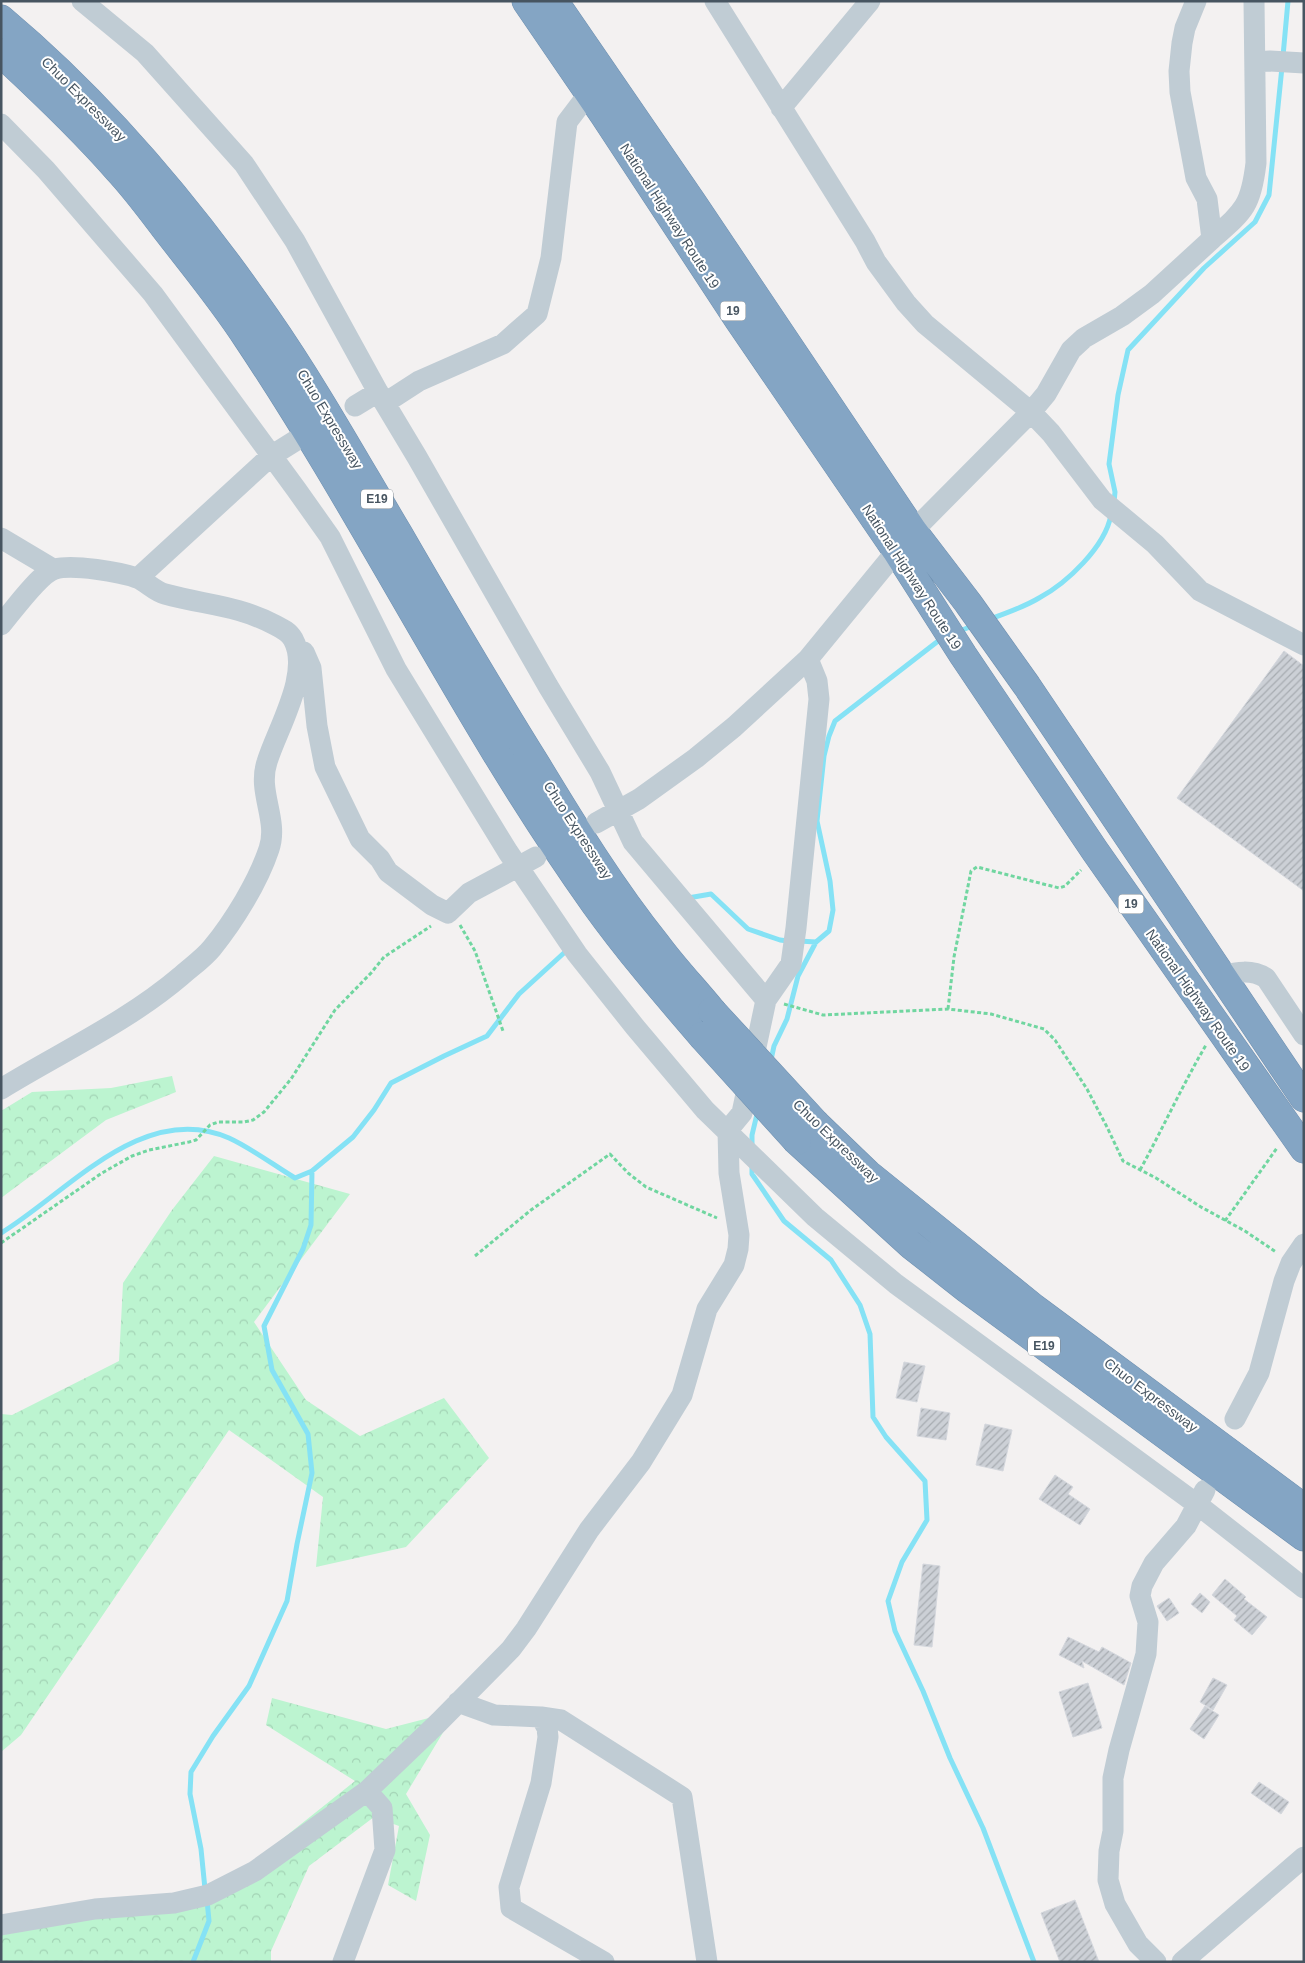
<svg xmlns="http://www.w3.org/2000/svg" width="1305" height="1963" viewBox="0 0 1305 1963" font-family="Arial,sans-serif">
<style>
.forest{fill:url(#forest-crowns)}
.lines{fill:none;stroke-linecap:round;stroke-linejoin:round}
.stream{stroke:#85e2f5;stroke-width:5}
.building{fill:url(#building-hatch);stroke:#d4d7dd}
.highway-casing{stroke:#6f90b0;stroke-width:29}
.path{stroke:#70d6a0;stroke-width:3;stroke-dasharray:4 2.5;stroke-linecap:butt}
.minor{stroke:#c0ccd4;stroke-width:21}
.highway{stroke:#84a5c4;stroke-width:28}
.highway-bridge-casing{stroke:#6f90b0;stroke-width:29;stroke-linecap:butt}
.highway-bridge{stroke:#84a5c4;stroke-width:28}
.labels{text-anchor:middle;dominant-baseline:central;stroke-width:4;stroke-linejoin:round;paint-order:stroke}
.shield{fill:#fff;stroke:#7e8890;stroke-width:1}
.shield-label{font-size:12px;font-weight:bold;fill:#475561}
.street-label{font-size:14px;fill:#475561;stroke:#fff}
</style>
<defs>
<pattern id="forest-crowns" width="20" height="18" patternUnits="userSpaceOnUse" patternTransform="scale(1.25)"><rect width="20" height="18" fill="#bcf4d0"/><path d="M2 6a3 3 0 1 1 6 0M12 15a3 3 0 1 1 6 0" fill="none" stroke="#a3d3b5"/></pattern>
<pattern id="building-hatch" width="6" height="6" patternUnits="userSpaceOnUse" patternTransform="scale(1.25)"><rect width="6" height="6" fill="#ccd0d6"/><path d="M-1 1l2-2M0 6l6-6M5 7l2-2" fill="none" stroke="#a7acb1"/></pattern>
</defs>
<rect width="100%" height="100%" fill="#f3f1f1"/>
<path class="forest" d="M172 1076 176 1092 106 1120 1 1198V1111L32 1092 111 1088Z
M214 1156 350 1194 254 1322 306 1400 360 1436 444 1398 489 1458 406 1547 316 1567 323 1497 229 1430 21 1735 1 1752V1414L12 1415 119 1361 123 1283 172 1210Z
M272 1698 386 1729 456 1711 406 1794 430 1835 416 1901 388 1885 399 1826 374 1817 309 1866 271 1951V1962H1V1935L216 1897 276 1844 355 1781 266 1725Z"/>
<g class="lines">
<path class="stream" d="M1283 56 1288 1
M1114 502 1115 492 1109 464 1118 395 1128 350 1204 268 1255 222 1269 195 1282 67
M990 619C1007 613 1024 607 1039 598 1067 583 1105 547 1111 515
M957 632 975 625
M688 898 711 894 748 929 780 940 788 941
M799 941 816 942
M771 1060 774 1046 787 1019 798 976 816 942 829 931 833 910 830 881 817 821 824 756 829 736 835 721 942 638
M752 1145V1135L758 1110
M752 1164V1174L784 1221 831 1260 860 1305 870 1334 873 1417 886 1437 925 1481 927 1520 902 1562 888 1601 895 1631 923 1691 950 1758 983 1828 1034 1962
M1 1233C67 1193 143 1100 229 1138 251 1148 275 1166 295 1178L312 1171 353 1137 374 1110 391 1083 444 1056 487 1036 519 994 565 952
M205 1889 201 1849 190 1794 191 1772 213 1736 249 1686 287 1601 297 1544 312 1473 308 1434 272 1370 264 1326 303 1249 311 1225 312 1171
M193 1962 209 1921 207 1900"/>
</g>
<path class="building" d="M1284 651 1304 666V891L1177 798Z
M904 1362 925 1366 917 1402 896 1398Z
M921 1408 950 1413 946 1440 917 1436Z
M985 1424 1012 1430 1003 1471 976 1465Z
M1055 1475 1073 1487 1068 1494 1090 1509 1080 1525 1039 1499Z
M923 1564 940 1566 932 1647 914 1645Z
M1225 1579 1246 1597 1244 1599 1267 1617 1252 1635 1234 1620 1237 1616 1212 1595Z
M1200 1593 1210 1602 1202 1613 1191 1604Z
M1169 1598 1179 1613 1167 1621 1157 1606Z
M1068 1637 1099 1652 1102 1647 1131 1663 1124 1685 1082 1661 1084 1668 1059 1655Z
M1213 1678 1227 1685 1213 1710 1200 1702Z
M1088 1683 1102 1728 1073 1737 1059 1692Z
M1205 1706 1219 1715 1204 1739 1190 1729Z
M1259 1782 1289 1802 1281 1814 1251 1793Z
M1075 1900 1099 1962H1060L1041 1913Z"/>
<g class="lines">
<defs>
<path id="highway" d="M526 1 604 115 738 319 896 550 963 655 1095 851 1304 1149
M554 1 692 202 913 531 968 603 1027 686 1304 1098
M1 19C101 103 192 211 266 318 314 387 355 461 398 533 443 611 489 689 537 766 574 827 612 889 657 945 674 968 694 989 712 1011
M1 53C41 90 81 128 117 169 135 188 151 210 167 231 194 266 223 301 247 338 370 522 466 723 595 904 628 950 665 993 702 1036
M816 1124 868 1174 1034 1308 1304 1508
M797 1141 911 1245 967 1289 1304 1537"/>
</defs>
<use href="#highway" class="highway-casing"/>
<path class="path" d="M460 925 475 951 503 1031
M784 1004 823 1015 948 1009 991 1014 1044 1029 1055 1040 1087 1089 1107 1127 1123 1161 1156 1178 1201 1207 1245 1231 1276 1252
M948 1009 954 957 971 871 977 867 1059 888 1065 886 1081 870
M1140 1170C1163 1128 1182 1086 1206 1045
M1225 1221 1277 1148
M1 1243 102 1173 132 1156 149 1150 189 1142 196 1140 210 1125 218 1122H244L253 1120 264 1112 291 1079 335 1010 371 973 384 957 431 926
M475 1256 531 1210 610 1154 628 1173 646 1187 717 1218"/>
<path class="minor" d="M82 1 145 53 244 164 295 241 378 392 417 457 548 686 600 772 633 842 766 1000
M715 1 865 241 876 262 906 303 925 324 1031 412 1051 433 1102 500 1155 544 1200 591 1304 645
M1255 62 1270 61 1304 63
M781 108 870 1
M1 124 46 170 153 294 296 489 330 537 396 669 508 852 577 954 635 1027 705 1110 815 1217 896 1284 1198 1505 1304 1588
M1212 239C1244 211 1251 206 1256 163L1254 1
M385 403 419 381 503 344 537 314 551 258 567 122 589 93
M355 406 378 392
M1 538 53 569
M138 578 271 456 295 441
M1 625C12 612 40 573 55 569 73 564 120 572 137 578 147 582 154 591 165 594 205 605 237 605 275 625 283 629 289 632 293 639 312 673 277 729 267 762 257 792 279 820 269 849 258 882 234 921 212 948 203 959 191 967 181 976 127 1022 61 1052 1 1089
M304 652 311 668 317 726 325 767 360 839 380 859 388 872 432 905 448 913 469 893 536 857
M596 823 639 799 696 758 734 727 808 659 913 531 1031 412 1046 394 1071 350 1084 338 1122 316 1152 294 1212 239 1207 199 1196 178 1180 92 1179 71 1182 43 1185 28 1196 1
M1221 976C1237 972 1251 969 1266 978L1304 1035
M1235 1419 1259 1373 1284 1281 1291 1263 1304 1244
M458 1702 494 1715 541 1717 561 1720 682 1797 707 1962
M541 1717 547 1728 548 1737 541 1783 509 1887 511 1908 604 1962
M1 1925 95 1909 174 1903 208 1895 255 1871 367 1791 439 1722 511 1649 526 1629 589 1530 641 1462 682 1395 707 1309 734 1265 738 1249 739 1235 729 1173 728 1130 742 1113 766 1000 791 964 796 928 819 699 817 681 808 659
M343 1962 385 1850 382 1808 367 1791
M1156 1962 1138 1944 1115 1904 1108 1880 1109 1851 1113 1831V1778L1119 1750 1146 1654 1148 1622 1140 1596 1142 1586 1154 1563 1186 1526 1205 1490
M1182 1962 1304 1857"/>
<use href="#highway" class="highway"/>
<defs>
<path id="highway-bridge" d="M712 1011 816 1124
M702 1036 797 1141"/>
</defs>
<use href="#highway-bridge" class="highway-bridge-casing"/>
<use href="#highway-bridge" class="highway-bridge"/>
</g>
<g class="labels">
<g class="shield">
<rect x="720.5" y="301.5" width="25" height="19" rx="4"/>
<rect x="361" y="489.5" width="32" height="19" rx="4"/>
<rect x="1118.5" y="894.5" width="25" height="19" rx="4"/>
<rect x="1028" y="1336.5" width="32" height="19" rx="4"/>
</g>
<g class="shield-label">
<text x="733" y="311">19</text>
<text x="377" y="499">E19</text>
<text x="1131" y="904">19</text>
<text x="1044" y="1346">E19</text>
</g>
<g class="street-label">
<text transform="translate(84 99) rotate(45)">Chuo Expressway</text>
<text transform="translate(670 216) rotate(57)">National Highway Route 19</text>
<text transform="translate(330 419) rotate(59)">Chuo Expressway</text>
<text transform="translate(912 577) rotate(57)">National Highway Route 19</text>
<text transform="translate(578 830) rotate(57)">Chuo Expressway</text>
<text transform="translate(1198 1000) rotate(55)">National Highway Route 19</text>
<text transform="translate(836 1141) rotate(44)">Chuo Expressway</text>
<text transform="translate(1151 1395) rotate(37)">Chuo Expressway</text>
</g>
</g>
<rect width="1305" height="1963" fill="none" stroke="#475561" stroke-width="5"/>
</svg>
